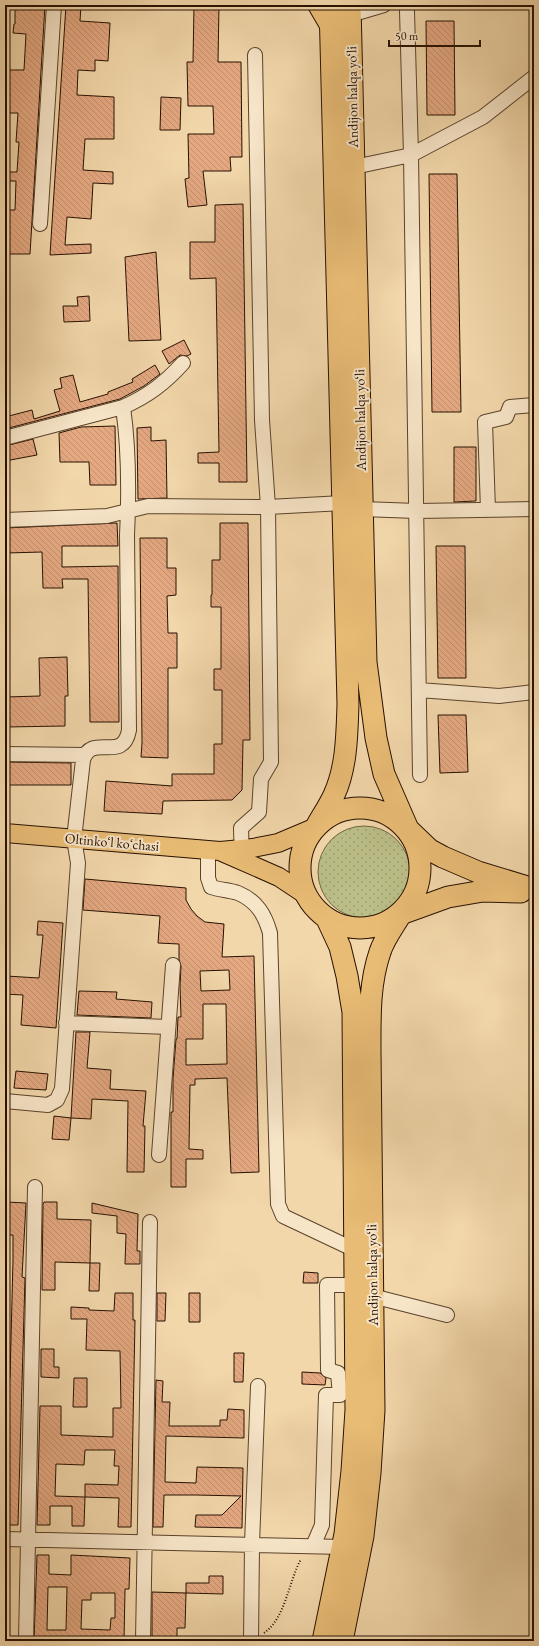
<svg xmlns="http://www.w3.org/2000/svg" width="539" height="1646" viewBox="0 0 539 1646" font-family="'EB Garamond',serif">
<style>
.grass{fill:url(#grass-dots);stroke:#716744}
.building{fill:url(#building-back-hatch);stroke:#271001;fill-rule:evenodd}
.lines{fill:none;stroke-linecap:round;stroke-linejoin:round}
.minor-casing{stroke:#5a422b;stroke-width:16}
.major-casing{stroke:#271001;stroke-width:20}
.highway-casing{stroke:#271001;stroke-width:23}
.path{stroke:#271001;stroke-width:2;stroke-dasharray:1 2;stroke-linecap:butt}
.minor{stroke:#f7e5c8;stroke-width:14}
.major{stroke:#e9bc75;stroke-width:18}
.highway{stroke:#e9bc75;stroke-width:21}
.labels{text-anchor:middle;dominant-baseline:central;stroke-width:4;stroke-linejoin:round;paint-order:stroke}
.street-label{font-size:14px;fill:#271001;stroke:#f7e5c8}
</style>
<defs>
<pattern id="grass-dots" width="8" height="8" patternUnits="userSpaceOnUse"><rect width="8" height="8" fill="#bbbe88"/><path d="M2 2h.1M6 6h.1" fill="none" stroke="#a1a274" stroke-width="1.8" stroke-linecap="round"/></pattern>
<pattern id="building-back-hatch" width="6" height="6" patternUnits="userSpaceOnUse"><rect width="6" height="6" fill="#e5a982"/><path d="M-1 5l2 2M0 0l6 6M5-1l2 2" fill="none" stroke="#c4906e"/></pattern>
</defs>
<rect width="100%" height="100%" fill="#f2d7aa"/>
<filter id="stains"><feTurbulence type="fractalNoise" baseFrequency=".005" numOctaves="4"/><feColorMatrix values="0 0 0 0 .2 0 0 0 0 .09 0 0 0 0 .02 0 0 0 .5 -.17"/></filter>
<radialGradient id="worn" r=".72"><stop offset=".6" stop-color="#630" stop-opacity="0"/><stop offset="1" stop-color="#630" stop-opacity=".3"/></radialGradient>
<path class="grass" d="M318 872a46 46 0 1 1 92 0a46 46 0 1 1-92 0Z"/>
<path class="building" d="M15 5H45L30 254H5V210H15L16 181H5V172H17L19 142H16L18 113H5V70H24L26 34 13 33 14 24H15Z
M66 5H81L80 21 110 23 108 61 95 60V71L78 70 77 95 114 97V139H85L83 170 113 172V184L93 183 91 219 67 217 65 245 91 244V253L50 255Z
M194 5H219L218 62H241L242 157H230L231 171H203L207 205 188 207 185 179 189 178 188 134H214L213 106H188L187 62H193Z
M426 21H454L455 115H427Z
M161 97 181 98 180 130H160Z
M429 174H457L461 412H432Z
M243 204 247 482H219V463H198V453L219 452 216 278 190 279V242H215V205Z
M156 252 161 340 129 341 125 257Z
M89 296 90 321 64 322 63 306H78L77 297Z
M184 340 191 354 187 356 180 355 169 364 162 351Z
M155 365 160 374 144 386 120 399 5 429V417L32 410 34 419 60 411 54 390 62 388 60 378 73 375 80 402 108 394V392L133 382 132 379Z
M115 426 116 485H90L89 462H60L59 433 81 427Z
M151 427V441L166 440 167 498 138 499 137 428Z
M33 439 37 455 5 461V446Z
M454 447H476V501L454 502Z
M117 523 118 546H62V567L118 566 119 722H90L88 579H62L63 588H43L42 552 6 553 5 528Z
M220 523H248L250 740H243L242 790 232 800 163 801 162 814 104 811 106 781 172 786V774H214V744H222V690H214V669H221V607H211V595H212V560H220Z
M140 538H167V568H176V595L167 596 168 633H177V668H168V758L141 757 142 743Z
M436 546H465L466 678H438Z
M67 657 68 696H65V726L5 727V697L40 696 39 658Z
M438 715H466L468 772 440 773Z
M5 762 71 763V785H5Z
M85 879 186 888V900L191 909 197 916 205 922 224 924 222 957 254 956 259 1172 231 1173 227 1078 195 1079V1085H190L189 1149 203 1150V1159H186V1187H171V1112H173V1079L176 1039H177L178 1017H181L180 986 181 966 179 960V944L158 943 160 916 83 910ZM229 970 230 990 201 991 200 971ZM203 1004H226L227 1064 186 1065V1039H203Z
M38 921 63 923 56 1028 21 1025 23 995 5 994 6 976 39 978 43 935H37Z
M79 991 117 992 116 999 152 1002 151 1018 77 1015Z
M76 1032H90L87 1068 111 1070 110 1089 146 1091 143 1126H145L144 1172H127L128 1101 92 1099 91 1119 71 1118Z
M16 1071 48 1074 46 1090 14 1088Z
M54 1116 71 1118 69 1140 52 1139Z
M6 1202 26 1203 22 1277 25 1278 18 1525H5L7 1494H5V1378H10L13 1260V1235H6Z
M44 1202H57V1219L91 1220 90 1263 55 1262V1290H42L43 1204Z
M92 1203 138 1214 137 1251H140V1264H125L126 1234 117 1233V1216L92 1213Z
M90 1263H100L99 1291H89Z
M304 1272 318 1273V1283H303Z
M115 1293H133V1320H135L131 1527H118L119 1498 85 1497 84 1526H72V1506H50V1525H37L40 1406H61V1435L113 1437V1408H121L120 1351 86 1350 87 1319H71V1307L89 1308V1310L114 1311ZM85 1450H115L114 1466H119L118 1485 85 1484V1497L55 1496 56 1464 84 1465Z
M157 1293H166L165 1321H157Z
M189 1293H200V1322H189Z
M41 1349H54V1367H59V1378L41 1377Z
M234 1353H244L243 1382H234Z
M302 1372 320 1373 326 1378 325 1385 302 1384Z
M74 1378H87V1407H73Z
M156 1380 163 1381 162 1402H170L169 1426H220V1420H227L228 1409 244 1410V1438L166 1436 165 1482 196 1483 197 1467 243 1468 242 1528 195 1527 196 1515H222L241 1496 196 1495H164L163 1527H153Z
M37 1555H49V1574L71 1575V1555L130 1558 129 1589H125L124 1641H34ZM48 1587H67L66 1630H47ZM91 1593H115V1618H111L110 1630 81 1629 82 1600H91Z
M209 1576H223V1594L186 1593V1583H209Z
M152 1592 186 1593 185 1628H177V1641H152Z"/>
<g class="lines">
<defs>
<path id="minor" d="M407 11 411 155 420 775
M350 15 384 5
M354 167 411 155 483 117 534 77
M40 224 54 5
M5 438 123 407C148 396 165 383 183 363
M362 509 417 511 534 509
M488 510 485 422 506 417 510 407 534 405
M5 520 107 516 148 506 268 507 343 503
M419 690 499 696 534 692
M5 754 85 755
M208 849V878L211 887C220 890 229 890 238 893 257 901 265 915 270 933L278 1204 283 1216 355 1250
M242 860 241 828 259 812 261 779 271 762 268 507 262 420 255 55
M66 1023 168 1027
M5 1101 48 1105 57 1100 62 1089 78 863 74 839 83 760C92 732 123 764 129 730L127 535C129 493 129 449 123 407
M159 1155 173 965
M372 1296 447 1315
M5 1539 343 1547
M313 1546 322 1525 326 1395H340L338 1373 328 1370 327 1285H355
M26 1641 35 1187
M143 1641 150 1222
M251 1641 252 1544 258 1386"/>
<path id="major" d="M317 5 331 29
M5 833 220 851 253 848 278 843 316 827
M222 852 279 877 306 895"/>
<path id="highway" d="M350 5 366 662 376 738 384 774 408 829 430 850 443 857 478 872 534 889
M300 868a60 60 0 1 1 120 0a60 60 0 1 1-120 0Z
M316 827C322 816 329 806 334 795 347 767 347 733 348 704L330 5
M323 1641 345 1534 352 1471 356 1410 353 1012 347 976 340 947 327 919
M342 1641 363 1536 370 1473 374 1410 370 1051C370 1018 369 984 380 952 384 939 394 926 401 914L448 897 483 891 521 892"/>
</defs>
<use href="#minor" class="minor-casing"/>
<use href="#major" class="major-casing"/>
<use href="#highway" class="highway-casing"/>
<path class="path" d="M264 1633C285 1619 289 1581 301 1559"/>
<use href="#minor" class="minor"/>
<use href="#major" class="major"/>
<use href="#highway" class="highway"/>
</g>
<g class="labels">
<g class="street-label">
<text transform="translate(352 97) rotate(-91)">Andijon halqa yo‘li</text>
<text transform="translate(360 420) rotate(-91)">Andijon halqa yo‘li</text>
<text transform="translate(112 842) rotate(5)">Oltinkoʻl koʻchasi</text>
<text transform="translate(372 1275) rotate(-91)">Andijon halqa yo‘li</text>
</g>
</g>
<rect width="539" height="1646" fill="none" stroke="#f2d7aa" stroke-width="20"/>
<rect x="6" y="6" width="527" height="1634" fill="none" stroke="#271001" stroke-width="2"/>
<rect x="10" y="10" width="519" height="1626" fill="none" stroke="#271001"/>
<path d="M389 40v6h91v-6" fill="none" stroke="#271001" stroke-width="2"/>
<text x="395" y="40" font-size="12" fill="#271001" stroke="#f7e5c8" stroke-width="3" paint-order="stroke">50 m</text>
<rect width="100%" height="100%" filter="url(#stains)"/>
<rect width="100%" height="100%" fill="url(#worn)"/>
</svg>
